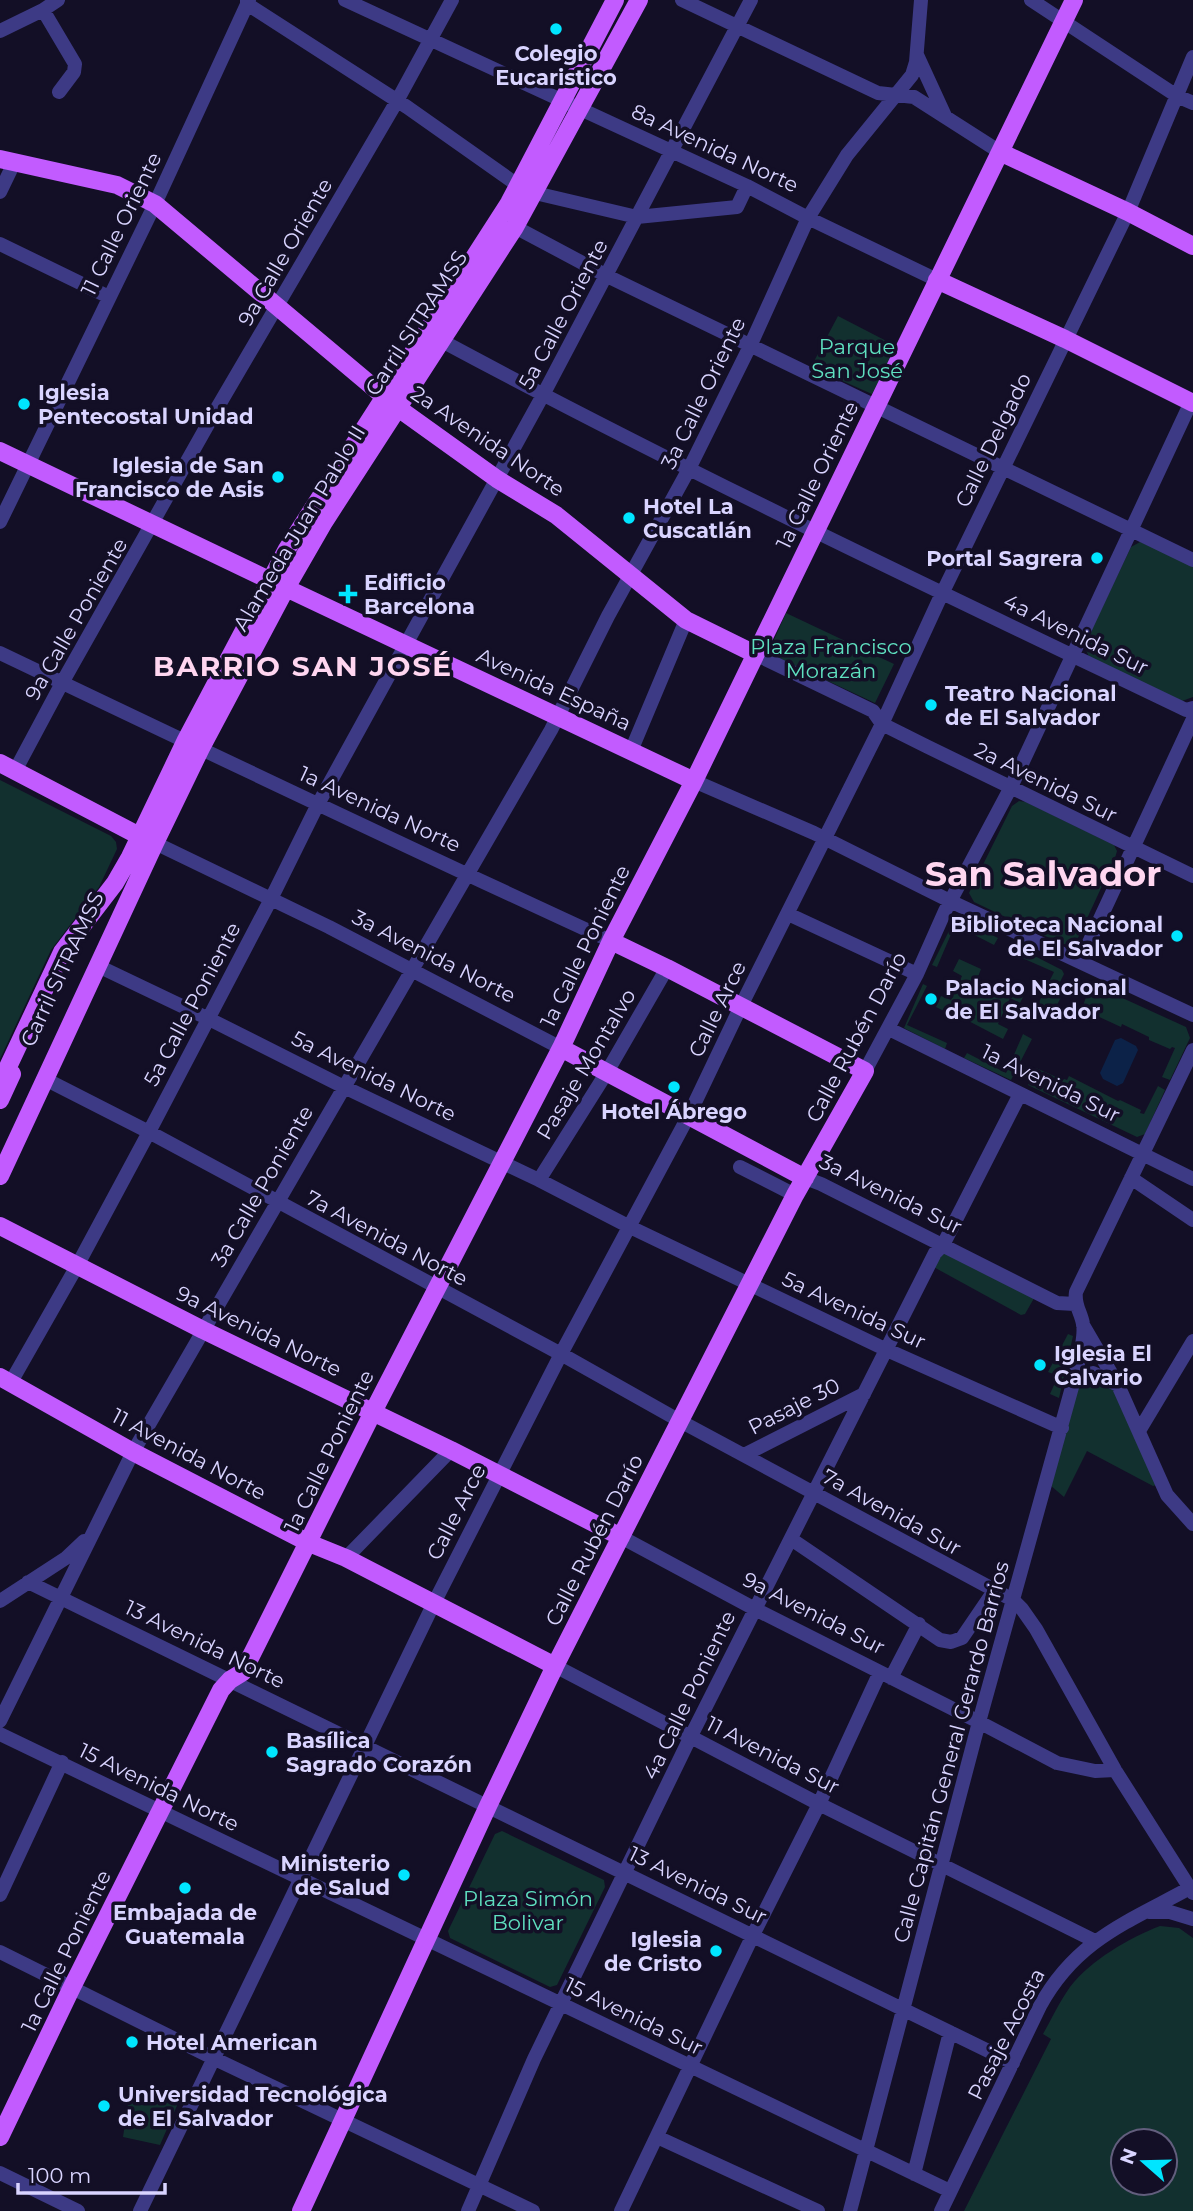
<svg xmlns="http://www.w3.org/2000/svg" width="1193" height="2211" viewBox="0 0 1193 2211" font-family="Montserrat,sans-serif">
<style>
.green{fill:#12302f;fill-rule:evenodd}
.water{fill:#0c2248}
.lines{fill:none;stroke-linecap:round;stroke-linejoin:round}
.minor{stroke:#3d3a85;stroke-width:14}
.major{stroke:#c25bff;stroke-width:18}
.poi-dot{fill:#00e5ff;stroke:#130f26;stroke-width:2.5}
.labels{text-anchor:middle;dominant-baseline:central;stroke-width:7;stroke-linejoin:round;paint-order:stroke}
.poi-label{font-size:21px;font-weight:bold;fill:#d9d4ff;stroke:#130f26;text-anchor:start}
.street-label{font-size:21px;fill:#d9d4ff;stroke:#130f26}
.park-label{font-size:21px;fill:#5fe0c0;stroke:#130f26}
.district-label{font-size:28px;font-weight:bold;letter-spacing:2px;fill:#ffd6f0;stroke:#130f26}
.town-label{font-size:35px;font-weight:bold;fill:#ffd6f0;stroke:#130f26}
</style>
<rect width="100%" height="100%" fill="#130f26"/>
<path class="green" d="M838 316 898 347 872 394 811 367Z
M1140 542 1193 564V697L1182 701 1089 657 1084 645 1131 547Z
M786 613 894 664 875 703 768 653Z
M0 780 111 836 116 842 117 849 99 887 51 950 0 1059Z
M1019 801 1026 802 1114 845 1117 851 1115 858 1077 940 1071 944H1062L974 902 969 893 1012 806Z
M955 919H960L998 938 994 945 955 925 937 967 932 965Z
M1017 947 1062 970 1064 974 1060 982 1064 991 1053 1013 1047 1016 1035 1010 1054 972 1013 954Z
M959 959 981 969 976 982 999 992 1005 980 1026 991 1020 1003 1010 998 998 1024 1008 1029 1003 1039 959 1016 958 1018 936 1007 941 996 951 1000 962 976 953 971Z
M1083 980 1186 1027 1190 1038 1170 1080 1162 1077 1175 1048 1172 1047 1170 1049 1149 1040V1037L1122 1024 1121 1027 1082 1009 1086 997 1084 990 1080 988Z
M923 984 927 986 907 1025 947 1043 945 1049 904 1028Z
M1023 1034 1032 1039 1011 1080 964 1058 967 1053 1006 1073Z
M1036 1068 1063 1080 1064 1079 1067 1080 1069 1076 1118 1101 1120 1100 1141 1110 1140 1113 1144 1114 1158 1086 1165 1090 1145 1134 1137 1137 1028 1085Z
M943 1245 1037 1293 1025 1314 1021 1315 930 1265Z
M1068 1334 1073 1336 1059 1398 1050 1394 1058 1376 1048 1372Z
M1090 1378 1114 1390 1157 1485 1153 1486 1087 1451 1064 1497 1050 1485 1079 1385Z
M502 1831 604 1880 605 1887 557 1985 550 1987 450 1938 448 1931 495 1834Z
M1160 1926 1179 1928 1193 1938V2211H964L1051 2039 1043 2034C1052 2018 1060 2001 1070 1987 1091 1960 1129 1938 1160 1926ZM1165 2141V2183H1123V2141Z
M130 2090 179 2101 160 2145 123 2137Z"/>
<path class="water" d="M1121 1038 1136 1046 1138 1050 1123 1083 1117 1086 1103 1079 1100 1073 1115 1040Z"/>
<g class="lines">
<path class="minor" d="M247 0V4L407 107 519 186
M345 0 747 186 808 218 937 280
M682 0 878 93 914 97 1000 152
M1031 0 1177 96 1193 103
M43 10 75 64 74 72 59 92
M0 31 43 10 58 0
M917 55 945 116
M0 192 14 163
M535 193 637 217 737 207 747 186
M515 227 607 276 1193 560
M0 244 109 297
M442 341C686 472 936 590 1186 710L1193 708
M0 522 155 204 249 0
M0 653C203 750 406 847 611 941
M755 654 873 711 882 724 926 746 1193 876
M631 751 686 620
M15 771 62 683 216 410 397 101 452 0
M694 781 814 833 950 901 1193 1015
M155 843 329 927 561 1048
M788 914 917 974
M1080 962 1193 719
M98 966 207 1018 344 1087 539 1180 630 1227 749 1284 887 1350 1062 1428
M889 1029 1193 1179
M865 1071 917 974 945 911 1011 787 1191 402
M45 1079 149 1132 561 1354 680 1421 1013 1600 1022 1609 1036 1629 1115 1770 1193 1893
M740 1167 795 1195
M805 1178 821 1184 1057 1303 1075 1304
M1131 1178 1193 1220
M539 1180 607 1072 667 968
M1083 1325 1118 1385
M1074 1380 1093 1373 1118 1385 1167 1495 1193 1524
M11 1382 77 1266 149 1132 271 899 317 806 543 395 751 0
M1139 1431 1193 1341
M744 1455 864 1394
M621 1537 755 1609 979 1722 1057 1763 1095 1771 1115 1770
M791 1539 940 1640 951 1642 962 1638 994 1591
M346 1558 451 1450
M28 1582 1013 2063
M0 1601 66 1558 84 1541
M555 1666 819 1804 1095 1941
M891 1678 919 1624
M0 1721 133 1452 551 730 608 616 689 469 751 344 808 218 847 155 912 75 916 62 921 0
M0 1734 950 2191
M0 1895 62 1762
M1149 1912H1170L1193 1919
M0 1952 215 2059 533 2211
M657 2137 818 2211
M0 2173 78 2211
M914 2174 950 2032
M140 2211 433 1605 561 1354 689 1115 741 1006 882 724 939 600 1128 212 1193 57
M468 2211 534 2059 690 1738 935 1253 943 1245 1020 1094
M621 2211 753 1935 819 1804 880 1672
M850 2211 979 1722 1074 1380C1077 1365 1086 1339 1083 1324 1081 1312 1074 1305 1076 1292L1193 1050
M941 2211 1040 2006C1076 1940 1128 1922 1190 1888"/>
<path class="major" d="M1000 152 1128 212 1193 246
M0 159 117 185 155 204 398 408 497 479 556 515 686 620 755 654
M937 280 1065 339 1193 403
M0 451 269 580 694 781
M0 763 149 841
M561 1048 805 1178
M0 1084 62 952 115 883 130 857 186 740 287 549 509 203 615 0
M0 1100 12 1074
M0 1176 155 843 201 748 286 588 324 522 515 227 639 0
M0 1226 203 1330 451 1450 621 1537
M0 1377 133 1452 309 1543 346 1558 555 1666
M0 2137 72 1987 221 1690 230 1680 243 1672 373 1412 561 1048 611 941 694 781 1074 0
M301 2211 488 1806 555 1666 795 1195 865 1071 667 968 611 941"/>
</g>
<g class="poi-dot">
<circle cx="556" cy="29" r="7"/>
<circle cx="24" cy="404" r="7"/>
<circle cx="278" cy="477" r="7"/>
<circle cx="629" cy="518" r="7"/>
<circle cx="1097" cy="558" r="7"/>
<path d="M344.5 583.5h7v7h7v7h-7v7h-7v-7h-7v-7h7z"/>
<circle cx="931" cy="705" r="7"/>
<circle cx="1177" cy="936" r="7"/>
<circle cx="931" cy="999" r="7"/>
<circle cx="674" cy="1087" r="7"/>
<circle cx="1040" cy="1365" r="7"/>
<circle cx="272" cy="1752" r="7"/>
<circle cx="404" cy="1875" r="7"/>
<circle cx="185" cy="1888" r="7"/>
<circle cx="716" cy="1951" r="7"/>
<circle cx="132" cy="2042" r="7"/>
<circle cx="104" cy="2106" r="7"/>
</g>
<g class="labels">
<g class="poi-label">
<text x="556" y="53" text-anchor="middle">Colegio<tspan x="556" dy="24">Eucaristico</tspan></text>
<text x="38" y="392">Iglesia<tspan x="38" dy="24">Pentecostal Unidad</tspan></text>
<text x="264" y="465" text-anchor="end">Iglesia de San<tspan x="264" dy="24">Francisco de Asis</tspan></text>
<text x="643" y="506">Hotel La<tspan x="643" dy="24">Cuscatlán</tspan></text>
<text x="1083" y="558" text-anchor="end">Portal Sagrera</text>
<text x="364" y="582">Edificio<tspan x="364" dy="24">Barcelona</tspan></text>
<text x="945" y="693">Teatro Nacional<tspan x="945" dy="24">de El Salvador</tspan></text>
<text x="1163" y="924" text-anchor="end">Biblioteca Nacional<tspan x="1163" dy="24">de El Salvador</tspan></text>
<text x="945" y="987">Palacio Nacional<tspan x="945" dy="24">de El Salvador</tspan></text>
<text x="674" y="1111" text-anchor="middle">Hotel Ábrego</text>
<text x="1054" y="1353">Iglesia El<tspan x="1054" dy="24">Calvario</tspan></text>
<text x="286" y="1740">Basílica<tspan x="286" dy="24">Sagrado Corazón</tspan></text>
<text x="390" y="1863" text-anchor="end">Ministerio<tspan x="390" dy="24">de Salud</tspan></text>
<text x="185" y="1912" text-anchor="middle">Embajada de<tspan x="185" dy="24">Guatemala</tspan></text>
<text x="702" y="1939" text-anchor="end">Iglesia<tspan x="702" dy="24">de Cristo</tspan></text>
<text x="146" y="2042">Hotel American</text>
<text x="118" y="2094">Universidad Tecnológica<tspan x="118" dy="24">de El Salvador</tspan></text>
</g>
<g class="street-label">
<text transform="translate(715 148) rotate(25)">8a Avenida Norte</text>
<text transform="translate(121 224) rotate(-64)">11 Calle Oriente</text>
<text transform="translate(285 252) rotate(-60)">9a Calle Oriente</text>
<text transform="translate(563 314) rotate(-62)">5a Calle Oriente</text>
<text transform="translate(416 323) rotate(-57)">Carril SITRAMSS</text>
<text transform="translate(703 393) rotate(-64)">3a Calle Oriente</text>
<text transform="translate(993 440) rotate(-64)">Calle Delgado</text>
<text transform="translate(488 441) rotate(34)">2a Avenida Norte</text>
<text transform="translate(817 475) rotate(-64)">1a Calle Oriente</text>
<text transform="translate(299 528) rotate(-59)">Alameda Juan Pablo II</text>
<text transform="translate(76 619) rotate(-60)">9a Calle Poniente</text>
<text transform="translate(1076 634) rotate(26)">4a Avenida Sur</text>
<text transform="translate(554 689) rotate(25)">Avenida España</text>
<text transform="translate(1046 782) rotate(26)">2a Avenida Sur</text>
<text transform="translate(380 809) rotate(25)">1a Avenida Norte</text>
<text transform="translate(585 946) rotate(-64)">1a Calle Poniente</text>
<text transform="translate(434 956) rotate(27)">3a Avenida Norte</text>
<text transform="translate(62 969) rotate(-65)">Carril SITRAMSS</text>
<text transform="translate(192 1004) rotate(-62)">5a Calle Poniente</text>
<text transform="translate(717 1009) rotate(-64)">Calle Arce</text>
<text transform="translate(856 1037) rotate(-62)">Calle Rubén Darío</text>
<text transform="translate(586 1064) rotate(-59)">Pasaje Montalvo</text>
<text transform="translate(374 1076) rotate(26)">5a Avenida Norte</text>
<text transform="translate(1051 1083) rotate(26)">1a Avenida Sur</text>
<text transform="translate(262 1186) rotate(-60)">3a Calle Poniente</text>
<text transform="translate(891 1194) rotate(26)">3a Avenida Sur</text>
<text transform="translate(387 1238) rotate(28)">7a Avenida Norte</text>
<text transform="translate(854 1310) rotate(25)">5a Avenida Sur</text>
<text transform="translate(259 1331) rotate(26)">9a Avenida Norte</text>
<text transform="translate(794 1406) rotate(-27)">Pasaje 30</text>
<text transform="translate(329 1451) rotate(-64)">1a Calle Poniente</text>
<text transform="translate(189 1454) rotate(28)">11 Avenida Norte</text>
<text transform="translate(456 1512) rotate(-63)">Calle Arce</text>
<text transform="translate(892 1512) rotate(29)">7a Avenida Sur</text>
<text transform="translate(594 1540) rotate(-63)">Calle Rubén Darío</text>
<text transform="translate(814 1613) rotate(27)">9a Avenida Sur</text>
<text transform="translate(205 1644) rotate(26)">13 Avenida Norte</text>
<text transform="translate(689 1695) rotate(-64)">4a Calle Poniente</text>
<text transform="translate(951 1752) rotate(-75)">Calle Capitán General Gerardo Barrios</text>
<text transform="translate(773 1755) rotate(27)">11 Avenida Sur</text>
<text transform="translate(159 1787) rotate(26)">15 Avenida Norte</text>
<text transform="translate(698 1885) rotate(26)">13 Avenida Sur</text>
<text transform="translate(66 1951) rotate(-64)">1a Calle Poniente</text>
<text transform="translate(634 2016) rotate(26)">15 Avenida Sur</text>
<text transform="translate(1006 2034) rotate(-63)">Pasaje Acosta</text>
</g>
<g class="park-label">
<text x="857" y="346">Parque<tspan x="857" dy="24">San José</tspan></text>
<text x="831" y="646">Plaza Francisco<tspan x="831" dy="24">Morazán</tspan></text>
<text x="528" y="1898">Plaza Simón<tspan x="528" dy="24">Bolivar</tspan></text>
</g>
<g class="district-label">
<text x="303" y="666">BARRIO SAN JOSÉ</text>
</g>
<g class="town-label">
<text x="1043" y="873">San Salvador</text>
</g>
</g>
<g transform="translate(1144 2162) rotate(290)"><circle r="33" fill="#130f26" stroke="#625e7d" stroke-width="2"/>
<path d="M0-5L12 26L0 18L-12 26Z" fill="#00e5ff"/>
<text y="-10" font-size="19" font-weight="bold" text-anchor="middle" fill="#d9d4ff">N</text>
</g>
<path d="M18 2183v10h147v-10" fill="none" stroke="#d9d4ff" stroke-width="3.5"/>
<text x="28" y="2183" font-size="21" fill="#d9d4ff" stroke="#130f26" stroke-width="5" paint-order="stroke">100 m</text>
</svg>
